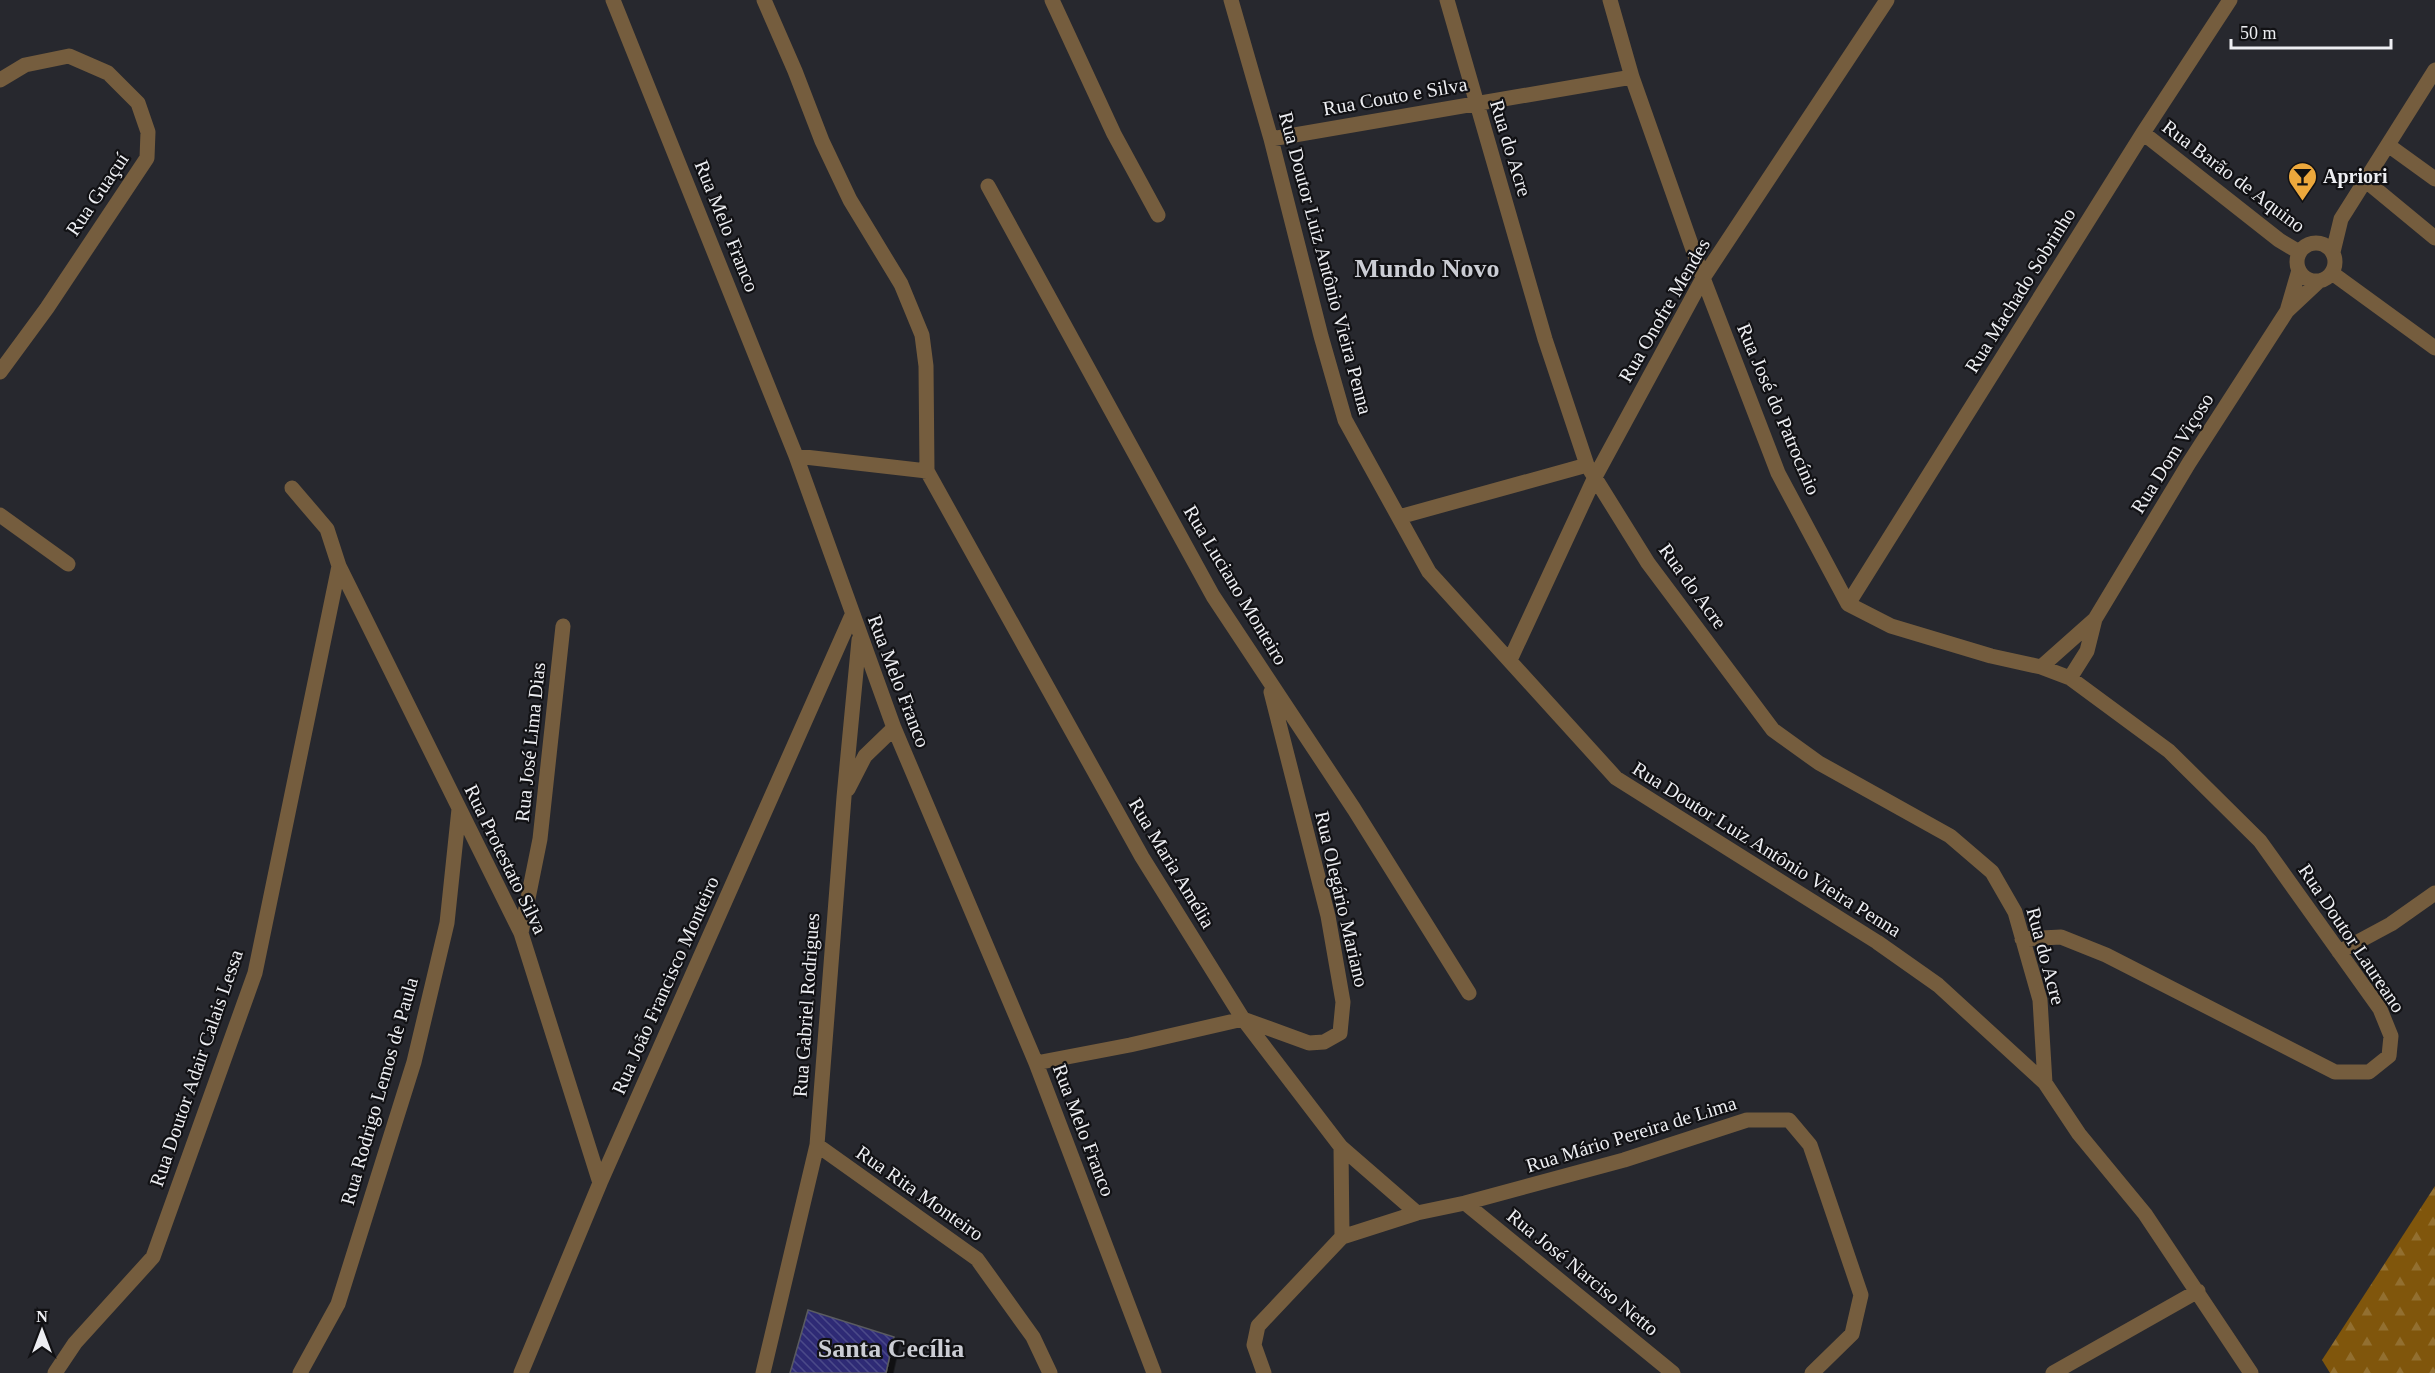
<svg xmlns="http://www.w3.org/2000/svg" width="2435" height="1373" viewBox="0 0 2435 1373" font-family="Georgia,serif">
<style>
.forest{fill:url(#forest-firs)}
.building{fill:url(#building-back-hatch);stroke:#5a5b61;stroke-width:1.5;filter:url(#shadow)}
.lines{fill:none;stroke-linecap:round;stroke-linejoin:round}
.minor{stroke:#755d3e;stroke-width:15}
.labels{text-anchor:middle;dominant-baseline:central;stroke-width:4.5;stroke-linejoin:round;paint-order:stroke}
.street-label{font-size:20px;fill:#edeef2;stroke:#111114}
.poi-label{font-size:20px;font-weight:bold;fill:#edeef2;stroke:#111114;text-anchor:start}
.district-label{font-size:26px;font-weight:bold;fill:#cbcdd4;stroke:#111114}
</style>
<defs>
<pattern id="forest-firs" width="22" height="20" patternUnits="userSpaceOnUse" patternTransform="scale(1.5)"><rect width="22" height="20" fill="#80560c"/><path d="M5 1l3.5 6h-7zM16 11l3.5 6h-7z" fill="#926f30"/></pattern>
<pattern id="building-back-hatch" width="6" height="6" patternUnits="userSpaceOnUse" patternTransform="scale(1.5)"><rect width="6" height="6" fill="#2d2b75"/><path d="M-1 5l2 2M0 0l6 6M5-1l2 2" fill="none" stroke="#4c4a89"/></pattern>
<filter id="shadow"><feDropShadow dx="5.5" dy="5.5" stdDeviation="0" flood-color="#0009"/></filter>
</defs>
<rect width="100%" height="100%" fill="#27282e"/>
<path class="forest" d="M2435 1186V1373H2330L2322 1360Z"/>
<path class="building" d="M808 1310 894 1337 886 1373H790Z"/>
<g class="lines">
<path class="minor" d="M613 0 796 456 894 728 1036 1063 1154 1373
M764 0 795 71 822 141 850 200 901 284 922 335 926 366 927 471 1142 857 1243 1019 1341 1147 1417 1213
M1052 0 1114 134 1158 215
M1231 0 1271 139 1321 336 1345 420 1429 572 1616 778 1877 942 1938 985 2045 1083 2079 1134 2145 1214 2251 1373
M1447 0 1545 339 1587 465 1648 563 1773 730 1819 763 1950 836 1992 872 2015 912 2040 1000 2045 1083
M1610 0 1632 77 1703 278 1778 473 1848 604 1891 626 1991 656 2041 667 2070 678 2169 751 2260 841 2380 1009 2391 1036 2389 1056 2369 1072H2335L2106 955 2061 937 2022 939
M0 80 25 65 69 56 108 73 138 103 148 132 147 158 47 308 0 372
M2143 133 2279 240 2299 252
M1271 139 1632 77
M2388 145 2435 179
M2366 181 2435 238
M988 186 1213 596 1354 809 1469 993
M2297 262a19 19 0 1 1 38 0a19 19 0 1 1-38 0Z
M2333 252 2341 219 2435 70
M2332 273 2435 348
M2287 311 2299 270
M796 456 927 471
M292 488 327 529 339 566 521 933 600 1183
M0 515 68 564
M1399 517 1587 465
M1848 604 2143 133 2230 0
M1510 660 1595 477 1703 278 1887 0
M2041 667 2095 619 2189 463 2287 311 2319 281
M2070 678 2087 651 2095 619
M848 789 865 756 894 728
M521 933 540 839 563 626
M2339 952 2391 924 2435 893
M1036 1063 1130 1045 1243 1019 1309 1043 1324 1042 1340 1033 1343 1002 1328 916 1271 692
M817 1145 977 1259 1033 1337 1050 1373
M1465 1203 1673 1373
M1342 1237 1417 1213 1465 1203 1624 1160 1747 1120H1789L1810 1145 1861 1295 1852 1334 1812 1373
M55 1373 75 1343 153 1257 255 973 339 566
M300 1373 338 1304 414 1062 447 923 459 809
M521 1373 600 1183 852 615
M763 1373 817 1145 844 797 859 640
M1264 1373 1254 1345 1258 1326 1342 1237 1341 1147
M2053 1373 2198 1291"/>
</g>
<defs>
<symbol id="bar-pin" viewBox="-11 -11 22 30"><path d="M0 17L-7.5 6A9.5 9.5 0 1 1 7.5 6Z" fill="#eda83c" stroke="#111114"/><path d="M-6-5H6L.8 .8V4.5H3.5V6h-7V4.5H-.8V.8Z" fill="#111"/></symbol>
</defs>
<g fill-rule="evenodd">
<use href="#bar-pin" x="2286" y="160" width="33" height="45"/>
</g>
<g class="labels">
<g class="street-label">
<text transform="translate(1395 96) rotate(-10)">Rua Couto e Silva</text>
<text transform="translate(1511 148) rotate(73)">Rua do Acre</text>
<text transform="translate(2234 176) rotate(37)">Rua Barão de Aquino</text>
<text transform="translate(97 194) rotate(-56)">Rua Guaçuí</text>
<text transform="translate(727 226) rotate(68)">Rua Melo Franco</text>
<text transform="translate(1326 263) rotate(75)">Rua Doutor Luiz Antônio Vieira Penna</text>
<text transform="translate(2020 290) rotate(-58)">Rua Machado Sobrinho</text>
<text transform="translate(1664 310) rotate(-60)">Rua Onofre Mendes</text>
<text transform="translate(1779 409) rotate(67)">Rua José do Patrocínio</text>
<text transform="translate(2172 453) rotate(-58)">Rua Dom Viçoso</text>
<text transform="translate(1236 585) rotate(59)">Rua Luciano Monteiro</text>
<text transform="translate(1693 586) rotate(54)">Rua do Acre</text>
<text transform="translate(899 681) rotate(69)">Rua Melo Franco</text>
<text transform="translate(530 742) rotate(-84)">Rua José Lima Dias</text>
<text transform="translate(1767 849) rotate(32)">Rua Doutor Luiz Antônio Vieira Penna</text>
<text transform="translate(506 859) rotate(64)">Rua Protestato Silva</text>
<text transform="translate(1172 863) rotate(59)">Rua Maria Amélia</text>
<text transform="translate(1342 899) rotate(77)">Rua Olegário Mariano</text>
<text transform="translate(2352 938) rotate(56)">Rua Doutor Laureano</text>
<text transform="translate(2046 956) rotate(75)">Rua do Acre</text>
<text transform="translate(665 985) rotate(-66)">Rua João Francisco Monteiro</text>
<text transform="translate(806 1005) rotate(-86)">Rua Gabriel Rodrigues</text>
<text transform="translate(196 1068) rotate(-71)">Rua Doutor Adair Calais Lessa</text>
<text transform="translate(379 1091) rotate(-74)">Rua Rodrigo Lemos de Paula</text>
<text transform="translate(1084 1130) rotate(69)">Rua Melo Franco</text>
<text transform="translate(1631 1134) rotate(-17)">Rua Mário Pereira de Lima</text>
<text transform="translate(920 1193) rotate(35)">Rua Rita Monteiro</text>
<text transform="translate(1583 1272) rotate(39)">Rua José Narciso Netto</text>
</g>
<g class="poi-label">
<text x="2323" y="176">Apriori</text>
</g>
<g class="district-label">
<text x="1427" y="268">Mundo Novo</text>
<text x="891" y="1348">Santa Cecília</text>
</g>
</g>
<g transform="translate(42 1331)" stroke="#111114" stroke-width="4.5" paint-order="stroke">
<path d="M0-4.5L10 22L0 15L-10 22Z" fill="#edeef2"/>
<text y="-9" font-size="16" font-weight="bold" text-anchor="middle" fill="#edeef2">N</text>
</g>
<path d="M2231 39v9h160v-9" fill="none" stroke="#edeef2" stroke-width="3"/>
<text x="2240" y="39" font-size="18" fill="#edeef2" stroke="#111114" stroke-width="4.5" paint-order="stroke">50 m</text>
</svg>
